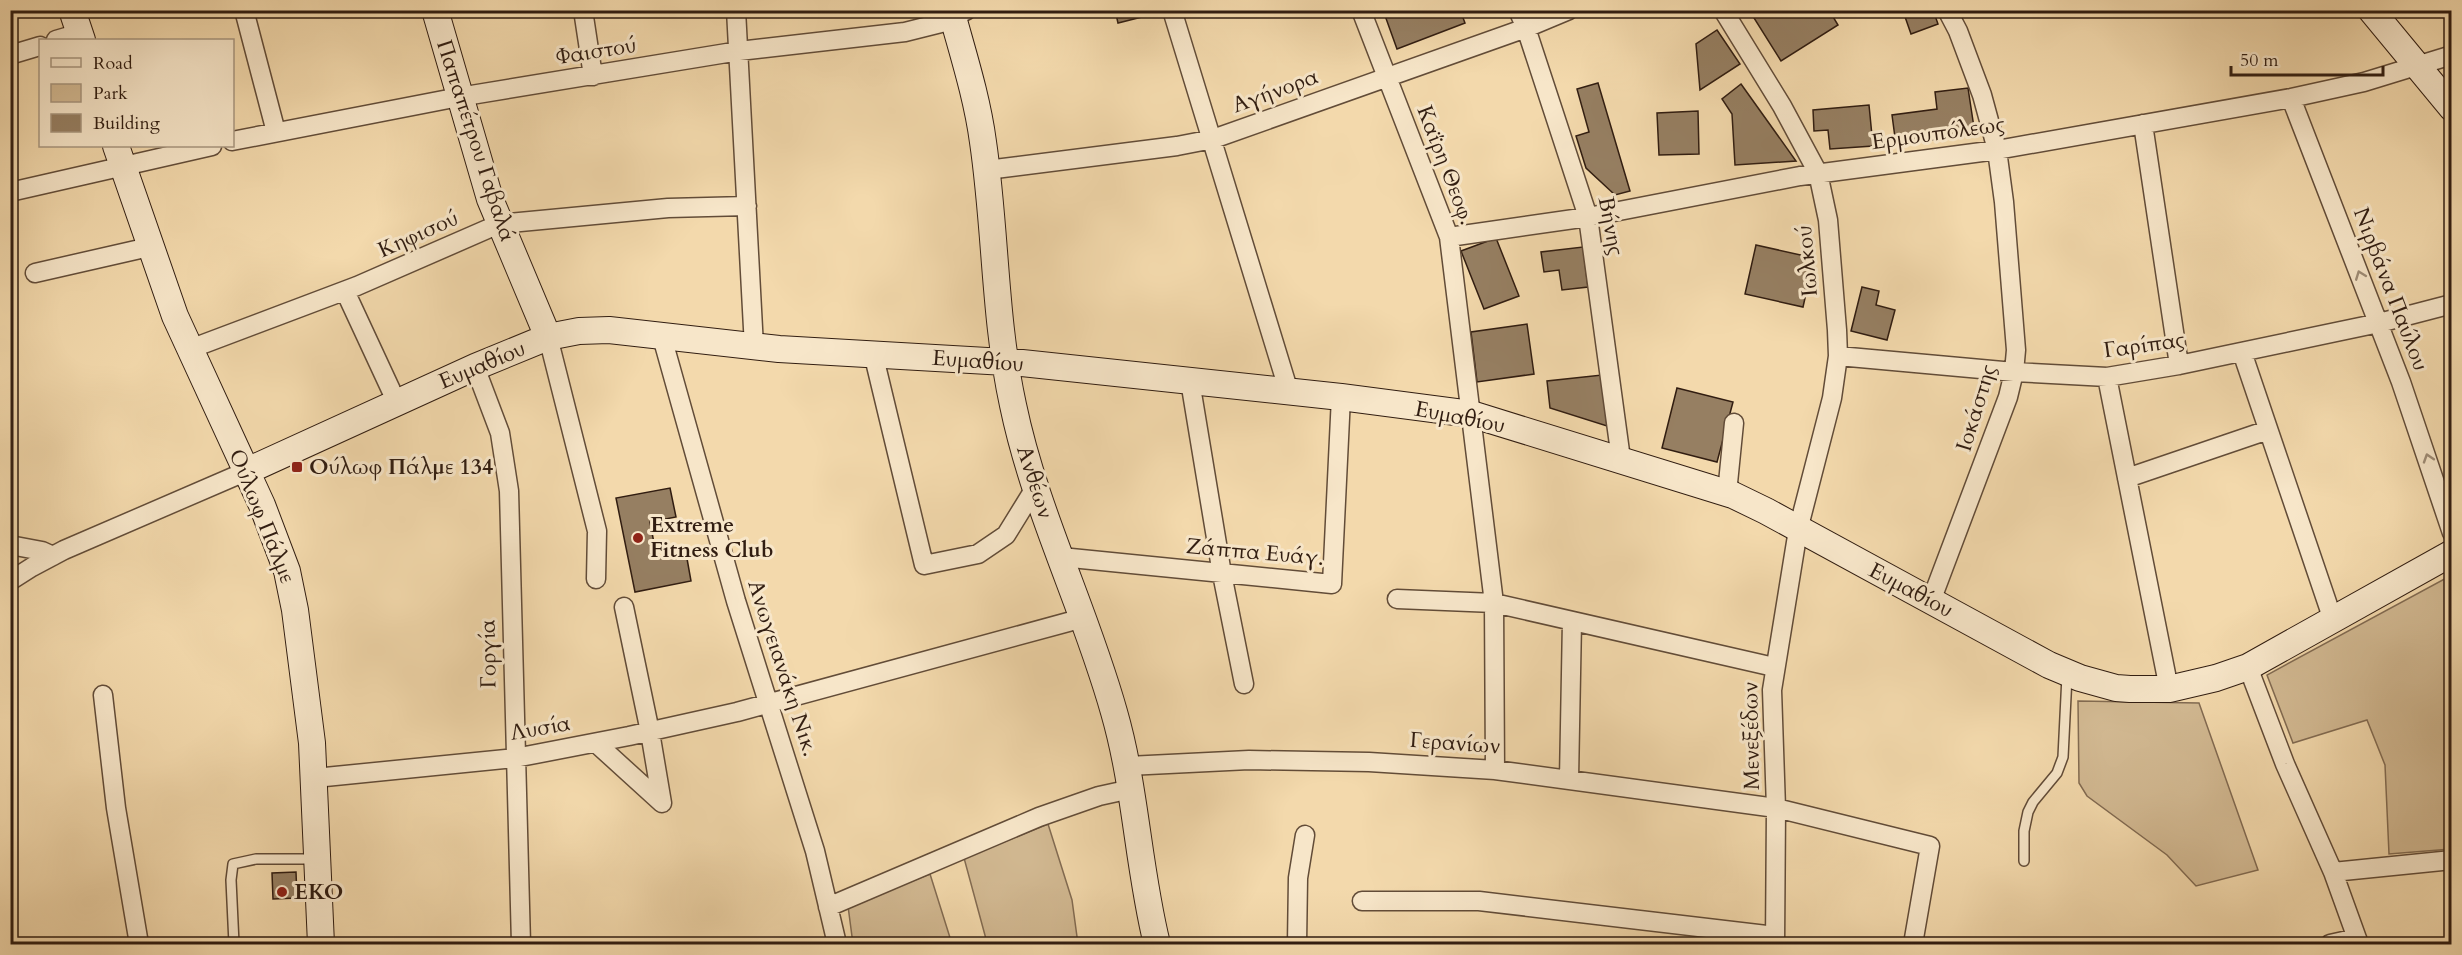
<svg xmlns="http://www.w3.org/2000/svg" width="2462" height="955" viewBox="0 0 2462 955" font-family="Cardo,serif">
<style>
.green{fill:#d2b992;stroke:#826b52;stroke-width:1.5}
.building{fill:#967f62;stroke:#311d11;stroke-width:1.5}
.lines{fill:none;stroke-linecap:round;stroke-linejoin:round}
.lane-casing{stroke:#624c38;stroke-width:12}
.street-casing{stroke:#624c38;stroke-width:21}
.secondary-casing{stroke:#311d11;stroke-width:28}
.lane{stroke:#f7e6c9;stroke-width:9}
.street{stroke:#f7e6c9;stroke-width:18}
.secondary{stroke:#f7e6c9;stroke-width:26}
.oneway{stroke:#9e8c76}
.poi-dot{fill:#8f2418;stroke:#f7e6c9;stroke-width:2}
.labels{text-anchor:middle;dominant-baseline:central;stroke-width:6;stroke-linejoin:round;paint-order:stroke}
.street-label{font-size:22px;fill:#311d11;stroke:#f7e6c9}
.poi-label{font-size:22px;font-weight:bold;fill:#311d11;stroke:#f7e6c9;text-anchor:start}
</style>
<rect width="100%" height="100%" fill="#f3d9ac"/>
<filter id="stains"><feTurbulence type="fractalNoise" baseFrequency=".00333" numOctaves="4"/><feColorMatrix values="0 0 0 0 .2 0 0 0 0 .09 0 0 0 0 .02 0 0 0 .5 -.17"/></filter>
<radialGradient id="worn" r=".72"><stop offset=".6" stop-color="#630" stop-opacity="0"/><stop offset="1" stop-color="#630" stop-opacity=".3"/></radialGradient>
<path class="green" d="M2450 576 2451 849 2389 854 2385 765 2367 720 2293 743 2267 675Z
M2078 701 2199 703 2258 870 2196 886 2167 855 2087 796 2079 783Z
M1048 824 1072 900 1078 944H957L986 939 964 858Z
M930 874 952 944H853L848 906Z"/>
<path class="building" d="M1115 10H1153L1154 14 1118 23Z
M1383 10H1460L1465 23 1397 49Z
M1749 10H1829L1838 25 1781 61Z
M1933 10 1938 24 1911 34 1903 11Z
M1717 30 1740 64 1700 90 1696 44Z
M1598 83 1630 191 1615 195 1586 168 1576 136 1589 132 1577 89Z
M1741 84 1796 161 1735 165 1732 114 1722 99Z
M1968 88 1975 134 1896 145 1892 115 1937 109 1935 92Z
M1869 105 1873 146 1830 149 1828 130 1814 131 1813 110Z
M1698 111 1699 154 1659 155 1657 113Z
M1496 238 1519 296 1484 309 1461 251Z
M1756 245 1814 258 1803 307 1745 294Z
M1583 247 1588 287 1562 290 1559 270 1544 272 1541 252Z
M1862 287 1879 291 1876 305 1895 310 1887 340 1851 331Z
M1527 324 1534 374 1477 382 1471 332Z
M1602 375 1607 426 1550 408 1547 381Z
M1677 388 1733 402 1717 462 1662 448Z
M670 488 676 517 650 522 657 559 686 553 691 581 635 592 616 498Z
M296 872 297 898 273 899 272 873Z"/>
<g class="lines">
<defs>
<path id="lane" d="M2024 861V831L2028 812 2033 802 2057 773 2063 757 2067 676
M234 944 231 880 233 864 256 859H317"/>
<path id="street" d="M244 10 276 132
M583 10 593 76
M736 10 754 347
M1172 10 1289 392
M1361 10 1449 237 1494 603 1495 770
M1518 10 1526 28 1588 217 1621 459
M1723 10 1782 106 1818 173 1828 220 1837 330 1838 356 1832 398 1798 530 1772 690 1776 808 1775 944
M56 40 80 33
M10 55 40 46
M2291 98 2401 382 2452 533
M2143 124 2179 365
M232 141 459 97 739 51 905 32 941 23 967 10
M987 170 1177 146 1213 139 1526 28 1569 10
M10 192 212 146
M1449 237 1588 217 1800 176 1997 150 2291 98 2364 82 2452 55
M35 273 149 247
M345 291 397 403
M548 337 597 531 596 579
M662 337 736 601 815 851 837 944
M190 349 357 286 499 224 668 208 747 206
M2242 352 2333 620
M873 353 924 565 978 554 1006 535 1035 488
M1838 356 2014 372 2107 377 2179 365 2379 323 2452 304
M475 367 500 433 509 491 521 944
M2107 377 2169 689
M1190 381 1222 574 1244 684
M2127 478 2268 430
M1727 493 1734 423
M10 545 42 551 53 556
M1061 557 1332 584 1341 397
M10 581 32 567 64 550 247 471
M1397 599 1494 603 1774 667
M1931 601 2008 397 2014 372 2016 350 2004 202 1997 150 1982 95 1958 31 1947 10
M624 607 650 732 662 803
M2248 667 2285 764 2333 872 2359 944
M103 695 116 808 139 944
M596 743 662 803
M1128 766 1249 760 1369 762 1495 770 1776 808 1930 846 1913 944
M315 778 515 758 629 736 737 712 1083 618
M1569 779 1572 621
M2333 872 2452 860
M1362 901H1479L1775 936
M828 907 1039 817 1099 796 1131 789
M1297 944 1298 878 1305 835
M2330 944 2357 938"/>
<path id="secondary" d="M72 10 82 40
M435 10 490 199 548 337
M951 10C963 54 977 97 983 142 996 230 994 318 1013 405 1035 511 1085 608 1114 712 1136 788 1138 868 1157 944
M2371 10 2452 108
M116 146 175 316 262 505 287 571 295 610 312 743 321 944
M247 471 475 367 548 337 579 331 609 330 779 349 1022 363 1341 397 1471 414 1733 495 1766 511 2049 665 2080 678 2116 688 2130 689H2169L2216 678 2248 667 2452 553"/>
</defs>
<use href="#lane" class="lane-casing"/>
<use href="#street" class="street-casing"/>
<use href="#secondary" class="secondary-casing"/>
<use href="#lane" class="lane"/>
<use href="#street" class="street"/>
<use href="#secondary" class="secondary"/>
</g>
<defs><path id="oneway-chevron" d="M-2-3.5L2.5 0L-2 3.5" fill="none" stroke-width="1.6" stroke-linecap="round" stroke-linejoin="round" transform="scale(1.5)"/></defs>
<g class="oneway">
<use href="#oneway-chevron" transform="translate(2360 275) rotate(-111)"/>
<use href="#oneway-chevron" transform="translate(2428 458) rotate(-108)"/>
</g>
<g class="poi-dot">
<rect x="291" y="461" width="12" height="12" rx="3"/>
<circle cx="638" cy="538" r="6"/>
<circle cx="282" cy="892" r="6"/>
</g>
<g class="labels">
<g class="street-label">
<text transform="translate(596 51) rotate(-9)">Φαιστού</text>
<text transform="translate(1275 91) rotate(-20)">Αγήνορα</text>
<text transform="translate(1938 133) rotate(-8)">Ερμουπόλεως</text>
<text transform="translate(476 141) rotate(72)">Παπαπέτρου Γαβαλά</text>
<text transform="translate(1446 165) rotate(69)">Καΐρη Θεοφ.</text>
<text transform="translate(1611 226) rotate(79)">Βήνης</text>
<text transform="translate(418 234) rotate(-24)">Κηφισού</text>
<text transform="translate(1807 261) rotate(-95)">Ιωλκού</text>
<text transform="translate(2391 289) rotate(69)">Νιρβάνα Παύλου</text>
<text transform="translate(2144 345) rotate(-8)">Γαρίπας</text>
<text transform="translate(978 361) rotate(4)">Ευμαθίου</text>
<text transform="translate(482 365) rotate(-23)">Ευμαθίου</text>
<text transform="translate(1976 408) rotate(-73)">Ιοκάστης</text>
<text transform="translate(1460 417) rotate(11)">Ευμαθίου</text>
<text transform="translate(1035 482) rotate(72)">Ανθέων</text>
<text transform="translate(262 516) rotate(68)">Ούλωφ Πάλμε</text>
<text transform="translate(1255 552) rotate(5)">Ζάππα Ευάγ.</text>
<text transform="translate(1911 590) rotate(28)">Ευμαθίου</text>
<text transform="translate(488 654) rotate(-91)">Γοργία</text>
<text transform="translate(783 668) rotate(72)">Ανωγειανάκη Νικ.</text>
<text transform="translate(540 728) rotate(-10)">Λυσία</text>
<text transform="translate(1751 736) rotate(-91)">Μενεξέδων</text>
<text transform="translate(1455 743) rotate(4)">Γερανίων</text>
</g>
<g class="poi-label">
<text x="309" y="467">Ούλωφ Πάλμε 134</text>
<text x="650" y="525">Extreme<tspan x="650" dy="25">Fitness Club</tspan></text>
<text x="294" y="892">EKO</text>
</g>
</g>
<rect width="2462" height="955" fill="none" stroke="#f3d9ac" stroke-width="36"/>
<rect x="12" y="12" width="2438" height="931" fill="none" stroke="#311d11" stroke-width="3"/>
<rect x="18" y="18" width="2426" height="919" fill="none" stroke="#311d11" stroke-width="1.5"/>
<rect x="39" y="39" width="195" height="108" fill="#f7e6c9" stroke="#a8967f" stroke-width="1.5"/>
<rect x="51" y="58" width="30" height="9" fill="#f7e6c9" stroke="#a8967f" stroke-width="1.5"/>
<text x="93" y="69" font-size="18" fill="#311d11">Road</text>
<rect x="51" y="84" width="30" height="18" fill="#d2b992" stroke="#a8967f" stroke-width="1.5"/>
<text x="93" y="99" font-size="18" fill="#311d11">Park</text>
<rect x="51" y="114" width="30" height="18" fill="#967f62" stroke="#a8967f" stroke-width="1.5"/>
<text x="93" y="129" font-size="18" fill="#311d11">Building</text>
<path d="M2231 66v9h152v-9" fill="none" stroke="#311d11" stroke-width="3"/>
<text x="2240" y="66" font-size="18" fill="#311d11" stroke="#f7e6c9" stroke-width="4.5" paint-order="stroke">50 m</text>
<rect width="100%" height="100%" filter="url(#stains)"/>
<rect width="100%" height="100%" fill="url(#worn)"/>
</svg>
